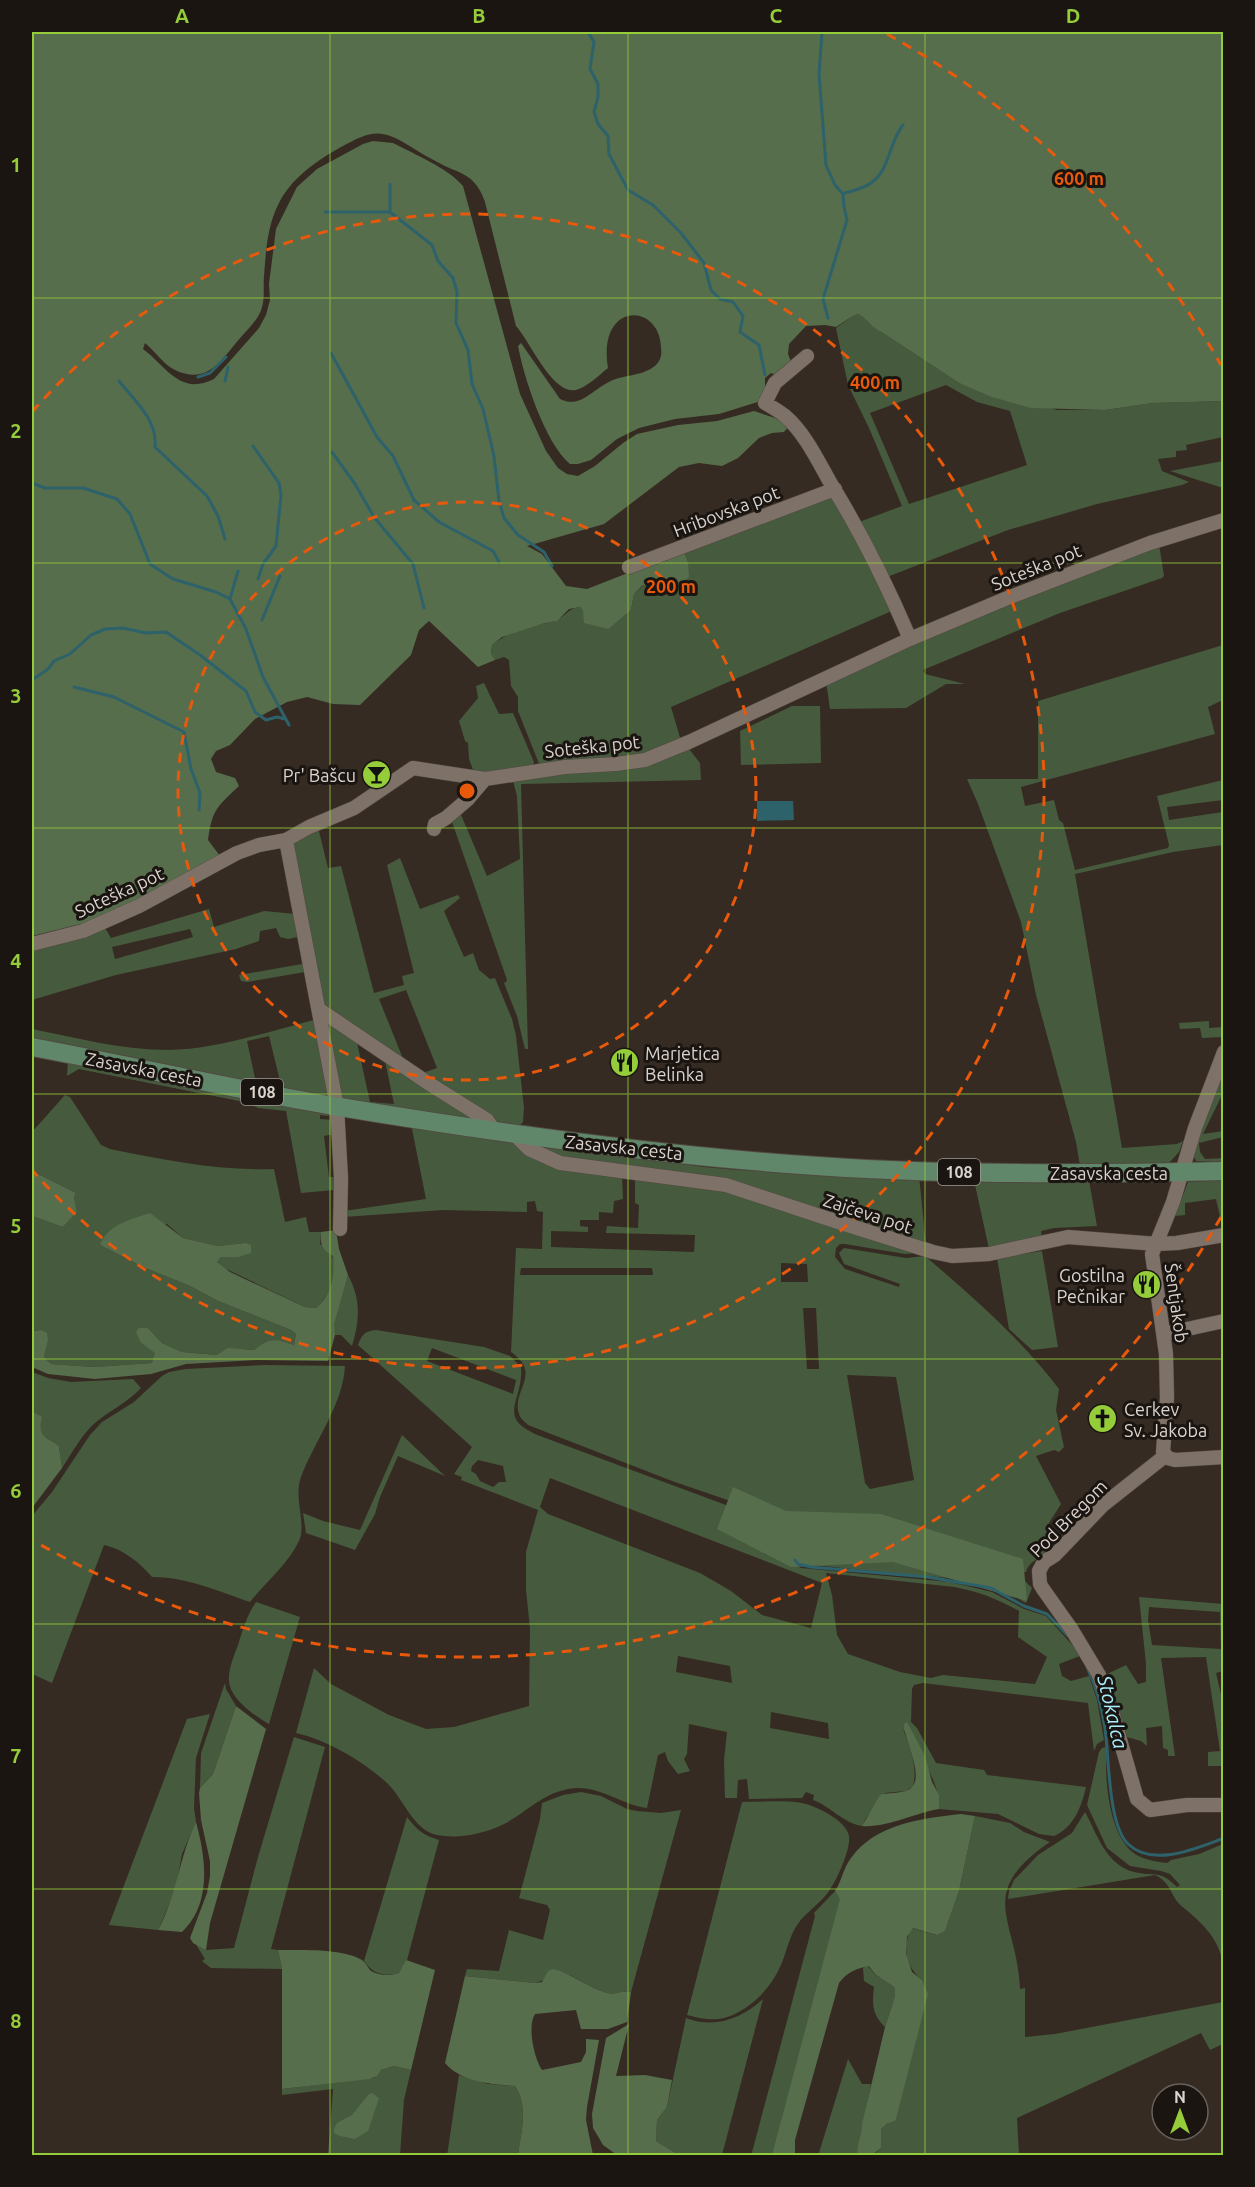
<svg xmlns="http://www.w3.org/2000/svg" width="1255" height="2187" viewBox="0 0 1255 2187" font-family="Ubuntu,sans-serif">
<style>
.green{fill:#465a3d;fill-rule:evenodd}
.forest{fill:#576e4c}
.water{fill:#2d626b}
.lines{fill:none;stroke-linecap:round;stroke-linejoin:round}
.stream{stroke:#2d626b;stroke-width:3}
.minor-casing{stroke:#524942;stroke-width:15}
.major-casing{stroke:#524942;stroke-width:20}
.minor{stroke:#7e7167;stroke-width:14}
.major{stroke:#61876b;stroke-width:18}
.grid{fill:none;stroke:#95cc3a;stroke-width:1.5;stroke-opacity:0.55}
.ring{fill:none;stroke:#e8590c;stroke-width:3;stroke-dasharray:10 8}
.labels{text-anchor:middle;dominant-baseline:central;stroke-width:6;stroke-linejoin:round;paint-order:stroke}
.shield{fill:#1a1511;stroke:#a19a95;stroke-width:1.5}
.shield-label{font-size:16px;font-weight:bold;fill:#dbd3ce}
.street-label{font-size:18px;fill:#dbd3ce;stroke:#1a1511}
.poi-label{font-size:18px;fill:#dbd3ce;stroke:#1a1511;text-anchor:end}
.water-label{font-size:20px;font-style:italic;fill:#a9edfb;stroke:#1a1511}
.centre{fill:#e8590c;stroke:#1a1511;stroke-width:3}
.ring-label{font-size:18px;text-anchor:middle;font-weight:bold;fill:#e8590c;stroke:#1a1511;stroke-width:6;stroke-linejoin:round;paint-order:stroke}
.neatline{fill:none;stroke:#95cc3a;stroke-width:2}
.grid-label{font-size:20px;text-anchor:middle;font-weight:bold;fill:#95cc3a}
</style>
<rect width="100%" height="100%" fill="#362b22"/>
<path class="green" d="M858 314C869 320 871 327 883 333L959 383 1057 410H1105L1153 403 1223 401V437L1186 445 1187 450 1176 451V457L1158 459 1162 471 1189 482 1182 485 1097 504 1008 530 887 577 859 522 902 506 869 428 848 385 836 328 851 317ZM946 385 977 402 1010 411 1027 465 909 504 870 413Z
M1223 461V488L1170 471Z
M831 493 894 610 671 707 681 741 642 756 540 766 518 711V697L511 686 509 660 504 657 495 660 491 655 492 645C507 633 527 627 546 623 549 622 552 622 555 621 565 617 568 608 580 607L609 629 631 610 634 594 644 585 667 591 688 562 684 551Z
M1159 544 1164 576 1162 578 1060 613 923 670 925 674 965 684H946L906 708 830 709 826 681 895 649Z
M1223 645V700L1208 707 1215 734 1021 787 1025 806 1054 800 1059 820 1063 823 1075 870 1168 848 1169 845 1157 796 1223 780V800L1167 807 1169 820 1223 812V845L1173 852 1075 874 1122 1148 1177 1144 1183 1141 1179 1152 1169 1163 1080 1166 1076 1142 1036 995 1021 922 978 804 967 779H1038V701Z
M484 683 499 714 513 713 534 762 533 765 483 775 473 770 469 759 468 743 465 741 459 721 478 698 476 686Z
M792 706H820L821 763 741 765 740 731Z
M689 749 700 763 701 780 521 784 528 1049H525L517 1016 504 983 507 981 506 977 451 819 459 810 487 876 520 859 517 796 513 781 481 785Z
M318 827 328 868 341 866 374 993 404 985 402 976 414 973 387 865 400 858 420 909 458 895 460 898 444 911 464 957 473 953 479 970 490 979 495 978 512 1019 516 1036 524 1108 523 1122 520 1125 494 1121 420 1074 437 1068 406 990 379 999 406 1066 328 1012 321 1002 293 846 295 840Z
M209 909 214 927 264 911 296 914 302 936 288 939 280 937 276 928 260 931 259 941 236 949 116 975 32 1000V948L104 926 111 938ZM190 929 193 937 115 959 112 947Z
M302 964 306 966 330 1091 327 1096 32 1041V1029C77 1038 122 1050 169 1050 213 1050 271 1031 314 1020L305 972 247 982 241 981 239 975ZM269 1036 280 1081V1082L255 1078 247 1041Z
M325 1019 356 1038 370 1102 394 1104 384 1056 480 1121 341 1099Z
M1209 1021V1028L1223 1027V1037L1202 1038 1200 1028 1180 1029 1179 1023Z
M68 1060 332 1113 328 1116 320 1115V1119L333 1120 334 1134 324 1136 329 1177H336L334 1190 301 1193 286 1111 258 1108 249 1103 79 1069 67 1076Z
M1223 1067V1093L1203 1134 1223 1131V1137L1199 1143 1200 1152 1205 1159 1223 1158V1162L1196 1161 1192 1153Z
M65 1095 70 1097 101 1145 110 1149C165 1160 218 1171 274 1169L285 1222 306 1217 309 1232H321L320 1244C325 1248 332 1253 333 1258 339 1276 329 1297 316 1308L305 1307 220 1266 217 1262 221 1257H238L245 1243 218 1246 183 1238 167 1224 100 1245 143 1267 190 1286 218 1301 291 1330 296 1334 294 1345C274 1340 270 1337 254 1350L238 1349 217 1355 182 1352 162 1343 148 1328 141 1343 156 1353 152 1363 94 1367 51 1364 44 1357 48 1341 41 1330 32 1331V1216L63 1227 77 1212 74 1197 76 1193 32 1171V1132Z
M411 1124 515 1143 622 1177 623 1199 614 1201 613 1213 599 1212V1220H580V1226L588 1227V1232L551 1231V1247L694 1252 695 1235 606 1233 607 1226 638 1228 639 1205 635 1203V1177L700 1182 920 1253 905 1254 845 1244H840L836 1248 835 1257 845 1269 899 1287 900 1284 844 1264 839 1253 844 1248 906 1258 925 1256C973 1297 1021 1339 1059 1389L1056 1410 1064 1447 1059 1452 1054 1450 1036 1456 1061 1504 1047 1526 1050 1543 1055 1552C1043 1557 1030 1559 1026 1572L1014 1573 774 1516 672 1481 528 1425C525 1422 520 1418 519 1414 511 1390 543 1374 511 1352L516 1248 542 1249 543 1212 537 1211 535 1201 527 1202V1212L443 1210 344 1217V1211L426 1199ZM781 1263 807 1264 808 1282H781ZM521 1268H652L653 1275H520ZM803 1308H816L819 1369H807ZM847 1375 896 1377 914 1480 870 1489 865 1483Z
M534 1142 704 1167 738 1170 919 1176 926 1245 751 1189 611 1169 540 1152Z
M974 1180H1089L1097 1226 1054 1228 1041 1231 1042 1238 989 1249Z
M1223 1180V1230L1216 1199 1185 1203V1215L1175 1216 1188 1182Z
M1042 1251 1058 1347 1032 1350 1009 1329 997 1258Z
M348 1275C361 1299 360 1320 352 1346L341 1335H335L333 1324Z
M376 1330 484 1347 510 1356 521 1367C524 1402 494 1417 540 1436L734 1508 1025 1581 1032 1588 1026 1603C1019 1600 1013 1593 1006 1591 968 1576 928 1577 888 1573 858 1570 827 1565 796 1565L801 1568 950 1582 992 1592 1024 1609 1046 1616 1076 1649 1080 1656 1059 1664 1062 1676 1071 1681 1089 1676 1097 1700 1104 1740 1097 1744 1094 1751 1088 1703 923 1683 914 1685 912 1689 911 1722 917 1728 936 1763 984 1770 987 1775 1086 1787C1081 1808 1074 1827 1054 1836L1039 1834 998 1814 939 1809C940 1780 918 1753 903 1729 910 1748 918 1767 913 1786L906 1791 885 1793 866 1818 862 1826C843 1823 830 1806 813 1800L814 1795 806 1792 802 1798 749 1799 747 1779 738 1780 737 1798H725L724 1760 727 1732 689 1724 687 1754 684 1759 690 1771 678 1774 668 1761 665 1752 658 1755 647 1808C619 1804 597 1783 568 1789 540 1795 527 1812 504 1824 484 1834 459 1839 437 1835 413 1830 404 1799 387 1783 363 1761 327 1740 296 1733L314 1668 331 1684 389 1715 426 1729 454 1727 529 1706 530 1629 526 1590V1552L538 1510 461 1480 462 1477 454 1474 472 1447 358 1345C362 1334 365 1331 376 1330ZM432 1348 516 1380 513 1394 427 1361ZM478 1460 503 1466 506 1482H499L493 1487 480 1481 476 1474 471 1471 472 1466ZM550 1478 822 1583 811 1628 762 1615 731 1591 700 1573 548 1514 540 1507ZM826 1573 954 1587C977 1591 998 1599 1019 1611L1018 1637 1047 1657 1035 1684 943 1675 931 1678 900 1672 848 1654 837 1635 832 1595ZM678 1656 730 1666 732 1683 676 1672ZM771 1712 828 1723 829 1739 770 1728Z
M265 1365 345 1366C343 1405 314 1442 301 1477 293 1499 307 1523 299 1541 288 1564 265 1583 250 1602 218 1591 186 1577 152 1577 139 1562 123 1549 104 1545L52 1683 32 1674V1516L52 1492 90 1435 102 1422 134 1402 162 1376 169 1372 186 1369Z
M32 1372 48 1378 71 1382 133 1379 141 1388C128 1402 111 1410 96 1422 82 1434 72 1453 62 1468L59 1446C46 1436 37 1437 41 1417L32 1411Z
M402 1435 445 1476 398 1456 380 1497 375 1514 355 1550 306 1533 303 1513 323 1521 360 1530Z
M1139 1597 1223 1604V1671L1216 1673 1223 1703V1782L1222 1766H1208V1752L1220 1751 1206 1657 1161 1658 1175 1756H1168V1750L1163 1748 1162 1726 1146 1728 1147 1746 1141 1741 1123 1736 1103 1676 1126 1665 1138 1684 1146 1682V1664ZM1149 1607 1220 1612 1221 1649 1152 1645 1148 1620Z
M256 1602 300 1617 269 1724C255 1716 230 1699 229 1681 228 1669 234 1656 238 1645 243 1629 247 1615 256 1602Z
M225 1683 226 1689 236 1706 213 1774 200 1788 201 1753Z
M210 1714 196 1758 194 1808 196 1822 182 1854 175 1892 158 1930 109 1925 187 1719Z
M294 1737 325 1747 271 1949 278 1950 282 1969 211 1968 202 1961 205 1959 195 1943 206 1950 234 1948 258 1857Z
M1107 1747C1104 1775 1108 1821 1125 1844 1134 1858 1151 1861 1167 1863L1171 1860 1199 1854 1223 1844V1963C1219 1941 1206 1927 1190 1913 1186 1909 1179 1905 1176 1900 1169 1889 1168 1881 1155 1875L1008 1899 1009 1891 1014 1880 1038 1855 1072 1833 1085 1812C1097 1834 1106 1865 1134 1872 1155 1877 1159 1869 1177 1887L1180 1885 1170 1874 1161 1871 1130 1866 1107 1848 1087 1805 1099 1752 1102 1748Z
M581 1792 601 1796 627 1809 637 1811 661 1813 681 1810 631 1992C622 1990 616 1995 607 1993 583 1986 574 1971 548 1971L544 1980 535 1983 465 1976 467 1969 499 1971 509 1930 543 1940 550 1910 547 1905 519 1898 540 1819 542 1803 563 1795Z
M742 1802C761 1802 783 1800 802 1803 816 1806 846 1820 849 1836 851 1849 837 1880 829 1891 820 1904 806 1912 797 1925 789 1937 786 1954 780 1967 770 1990 748 2011 724 2018 712 2021 698 2018 687 2015Z
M975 1816 1010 1823 1024 1832 1050 1842C974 1894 1017 1918 1020 1989L1025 1988V2037L1055 2034 1223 2002V2044L1210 2050 1201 2033 1017 2118 1019 2155 872 2156 881 2148V2129L888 2123 922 1980C906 1967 901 1946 912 1928L936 1935 945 1931 959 1891Z
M407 1817C417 1830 423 1835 439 1840L407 1960 399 1973C384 1977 373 1974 364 1961Z
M835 1891 841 1899 778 2138 772 2155 751 2156 815 1916 814 1913Z
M866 1966H868C876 1978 886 1980 895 1988V1996L885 2027C872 2015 872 2004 874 1987L864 1981 863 1968Z
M763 1999 722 2155H679L656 2141 657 2120 667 2107 686 2018C714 2029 741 2019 763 1999Z
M848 2059 862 2084H871C868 2100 864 2116 862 2132 861 2140 857 2147 857 2155L818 2156Z
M394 2066 411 2070 404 2100 400 2155H328L333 2089 282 2095V2089L374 2078 381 2070Z
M459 2075 488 2084 515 2086C529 2107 521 2132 518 2155L447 2156Z"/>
<path class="forest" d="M32 32H1223V401L1153 403 1105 410 1031 408 992 397 959 383 883 333C870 327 869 320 858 314L851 317 836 327 825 325 806 326 789 344 788 354 792 364 778 376 771 373 765 378V394L761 401 719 414 675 419 639 428 617 439 591 460 578 464H570C545 443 524 378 518 346L521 343 560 399C580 409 592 390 609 382 623 374 643 377 656 365 661 360 662 354 661 348 660 302 597 301 608 368 598 376 587 387 576 390 552 395 530 341 516 326L485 202C483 197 481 191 477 186 469 174 455 171 443 165 431 159 419 152 408 145 379 127 369 132 341 147 316 161 290 179 278 205 267 227 266 252 264 276 263 286 265 297 262 307 259 319 249 328 241 337 222 358 209 386 175 370 163 364 155 351 145 343L143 349C167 367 180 396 214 379L259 328 266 315 270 300 269 284 276 229 297 187 317 169 363 144 373 141 393 143C414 154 448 168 463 186L520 394 546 451 558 468 567 474 578 476 595 466 623 443 637 434 678 425 717 421 754 411 784 421 788 427 784 432 772 433 759 438 738 458 722 466 699 463 679 467 604 524 527 546 542 554 566 586 587 589 684 551 688 562 689 577C666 597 670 588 643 585L634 594 631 610 609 629 584 623 583 610 580 607 569 609 557 621 545 623 502 637 492 645 491 654 495 660 478 667 429 621 419 630 411 655 360 705 333 704 307 697 287 702 255 719 230 745 216 751 211 759 216 772 235 778 239 786C218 806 212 809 208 840L220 856 105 918 32 936Z
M32 1171 76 1193 74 1197 77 1212 63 1227 32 1216Z
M150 1213 183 1238 218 1246 245 1243 251 1245V1253L238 1257H221L217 1262 230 1272 305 1307 316 1308C332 1295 335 1276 333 1256 322 1249 320 1246 321 1232L336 1230 339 1249 348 1275 334 1324 335 1335 328 1361 258 1360 186 1364 151 1374 95 1379 48 1374 32 1367V1331L41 1330 47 1333 48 1341 44 1357 51 1364 94 1367 152 1363 155 1353 141 1343 136 1332 139 1328H148L162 1343 182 1352 217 1355 228 1348 254 1350C270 1337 274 1339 294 1345L296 1334 291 1330 218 1301 190 1286 143 1267 100 1245C108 1224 130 1220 150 1213Z
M32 1411 42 1417C37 1437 46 1436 59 1446L62 1468 32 1508Z
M733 1487 786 1511 881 1514 1023 1559 1027 1601 893 1562 791 1567 717 1529Z
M236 1706 266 1729 210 1923 206 1950 193 1943 190 1938 207 1893 210 1876V1861L201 1820 199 1793 200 1788 213 1774Z
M907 1722 925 1756 932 1782 939 1795V1809C915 1813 886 1828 862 1826L880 1795C889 1792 899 1794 908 1790 928 1780 903 1739 904 1724Z
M961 1814 975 1816 959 1891 945 1931 937 1935 913 1928 907 1937 906 1953 912 1972 922 1980 928 1994 897 2115 895 2121 888 2123 881 2129V2148L872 2155H857C857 2144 862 2135 862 2124L885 2027 895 1996V1988C886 1980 876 1978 869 1966 856 1969 848 1971 839 1983L795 2140V2155H772L840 1899 835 1891C842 1881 843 1868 851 1858 875 1824 923 1818 961 1814Z
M196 1822C206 1858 212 1904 182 1932L158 1930C177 1896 179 1857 196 1822Z
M278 1950C301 1950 342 1948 362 1960 366 1963 368 1968 371 1971 380 1976 390 1976 399 1973L406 1960 435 1970 411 2070 394 2066 381 2070 377 2076 370 2079 282 2089V1969Z
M553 1969C573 1974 587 1987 607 1993 616 1995 622 1990 631 1992L627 2022 608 2029H581L576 2010 535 2014C527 2026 534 2058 542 2070L581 2062 586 2052V2039L599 2040 587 2107 586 2120 593 2155H518C521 2132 529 2107 515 2086 492 2084 462 2083 445 2063L465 1976 535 1983 542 1982 548 1971Z
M629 2024 616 2076 645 2075 672 2080 667 2107 657 2120 656 2141 679 2155H617L603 2145 599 2138 593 2128 592 2114 606 2038Z
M372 2093 379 2098 368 2131 355 2139 340 2136 334 2133V2129L337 2123 352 2115 369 2094Z"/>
<path class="water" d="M793 801 794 820 757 821V801Z"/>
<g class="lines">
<path class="stream" d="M588 32 594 42 590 69 598 84V97L594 112 598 124 608 136 609 154 628 190 653 205 681 233 704 263 711 290 720 299 733 302 743 316 740 332 759 345 765 375
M822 32 819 74 826 165 835 185 843 194 844 207 847 220 823 299 828 318
M844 193C852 191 863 189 871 183 890 170 889 142 903 125
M325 212H390L432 245 438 261 453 278 457 292 456 323 468 350 472 384 483 409 494 456 499 501 504 518 518 535 544 552 552 566
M390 212V184
M331 353 377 437 393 456 414 500 439 522 493 551 499 562
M198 377 210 373 226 357
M119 381C134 400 158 420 155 447L207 496 218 516 225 539
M225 381 228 367
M253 446 279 483 281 495 276 546 263 564 258 579
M332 452 355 484 374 517 413 564 424 608
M32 483 45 488H83L117 499 130 514 150 564 173 579 216 592 230 599 246 629 263 677 289 725
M230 599 238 571
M262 620 280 576
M32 680 48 669 54 661 70 654 91 635 105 629 123 628 146 633 166 632 200 655 246 691 255 712 266 720 277 717 285 719
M74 687 114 697 184 732 191 769 200 793 199 810
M795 1560 798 1564 811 1567 928 1577 991 1588 1024 1606 1047 1614 1068 1636
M1087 1667C1096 1686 1102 1707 1105 1728 1109 1756 1108 1825 1128 1844 1153 1868 1197 1848 1224 1838"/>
<defs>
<path id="minor" d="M807 356 775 383 765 403C772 407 779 411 785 416 805 433 818 461 831 484 862 534 887 585 910 639
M629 567 835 489
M434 829 435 824 446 818 468 799 485 779
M286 840 337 1107 341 1178 340 1229
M32 944 83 931 139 906 237 853 259 845 286 840 309 827 354 808 413 768 485 779 565 767 616 764 645 760 689 742 910 639 1005 599 1150 543 1224 520
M320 1010 428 1083 487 1120 494 1130
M1224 1052 1195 1128 1173 1202 1152 1254 1166 1354 1167 1398 1163 1452 1168 1458 1175 1460 1224 1457
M514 1134 529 1149 560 1163 726 1185 838 1222 933 1252 952 1256 989 1254 1068 1237 1157 1244 1177 1243 1224 1235
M1164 1334 1224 1321
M1165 1456 1103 1505 1055 1555 1044 1562 1039 1571 1040 1584 1043 1589 1072 1630 1099 1675 1113 1715 1137 1799 1150 1810 1187 1805H1224"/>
<path id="major" d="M32 1047C134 1066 236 1090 340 1107 514 1136 691 1160 867 1169 986 1175 1105 1174 1224 1171"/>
</defs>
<use href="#minor" class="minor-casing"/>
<use href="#major" class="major-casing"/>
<use href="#minor" class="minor"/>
<use href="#major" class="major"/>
</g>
<path class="grid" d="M330 32V2156M628 32V2156M925 32V2156M32 298H1224M32 563H1224M32 828H1224M32 1094H1224M32 1359H1224M32 1624H1224M32 1889H1224"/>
<g class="ring">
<circle cx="467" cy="791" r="289"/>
<path d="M32 412A577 577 0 1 1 32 1170"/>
<path d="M1221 1217A866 866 0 0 1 34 1541M887 34A866 866 0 0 1 1221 365"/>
</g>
<defs>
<symbol id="bar-disc" viewBox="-11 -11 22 22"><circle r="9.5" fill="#95cc3a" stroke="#1a1511"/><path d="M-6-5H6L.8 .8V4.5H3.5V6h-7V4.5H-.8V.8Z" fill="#111"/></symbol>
<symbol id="restaurant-disc" viewBox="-11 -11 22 22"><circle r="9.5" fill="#95cc3a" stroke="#1a1511"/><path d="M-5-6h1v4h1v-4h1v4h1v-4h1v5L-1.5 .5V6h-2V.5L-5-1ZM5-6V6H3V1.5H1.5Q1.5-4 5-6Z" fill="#111"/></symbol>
<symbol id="church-disc" viewBox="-11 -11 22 22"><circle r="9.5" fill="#95cc3a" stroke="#1a1511"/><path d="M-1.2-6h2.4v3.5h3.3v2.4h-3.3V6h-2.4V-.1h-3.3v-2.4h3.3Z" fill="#111"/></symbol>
</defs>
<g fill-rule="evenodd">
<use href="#bar-disc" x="360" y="758" width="33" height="33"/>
<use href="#restaurant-disc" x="608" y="1046" width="33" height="33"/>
<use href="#restaurant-disc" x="1130" y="1268" width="33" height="33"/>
<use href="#church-disc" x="1086" y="1402" width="33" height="33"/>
</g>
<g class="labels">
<g class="shield">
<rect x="241" y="1079" width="42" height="26" rx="4.5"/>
<rect x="938" y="1159" width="42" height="26" rx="4.5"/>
</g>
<g class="shield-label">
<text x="262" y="1092">108</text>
<text x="959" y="1172">108</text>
</g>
<g class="street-label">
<text transform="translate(726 511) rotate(-21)">Hribovska pot</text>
<text transform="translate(1036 567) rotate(-22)">Soteška pot</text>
<text transform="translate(592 746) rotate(-6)">Soteška pot</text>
<text transform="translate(119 892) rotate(-25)">Soteška pot</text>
<text transform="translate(144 1069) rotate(11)">Zasavska cesta</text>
<text transform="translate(624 1147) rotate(6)">Zasavska cesta</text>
<text x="1109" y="1173">Zasavska cesta</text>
<text transform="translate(868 1213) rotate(18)">Zajčeva pot</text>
<text transform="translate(1177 1303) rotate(82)">Šentjakob</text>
<text transform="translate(1068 1518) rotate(-45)">Pod Bregom</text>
</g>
<g class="poi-label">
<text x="356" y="775">Pr' Bašcu</text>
<text x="645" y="1053" text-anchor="start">Marjetica<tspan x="645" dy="21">Belinka</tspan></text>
<text x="1125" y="1275">Gostilna<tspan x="1125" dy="21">Pečnikar</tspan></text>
<text x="1124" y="1409" text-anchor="start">Cerkev<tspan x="1124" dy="21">Sv. Jakoba</tspan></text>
</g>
<g class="water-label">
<text transform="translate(1113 1712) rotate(77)">Stokalca</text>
</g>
</g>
<circle cx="467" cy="791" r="9" class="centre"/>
<g class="ring-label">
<text x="1079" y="185">600 m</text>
<text x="875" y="389">400 m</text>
<text x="671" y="593">200 m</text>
</g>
<rect width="1255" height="2187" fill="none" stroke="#1a1511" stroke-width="66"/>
<g transform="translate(1180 2112)"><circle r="28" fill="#1a1511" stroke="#67615d" stroke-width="1.5"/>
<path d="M0-4.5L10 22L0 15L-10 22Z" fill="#95cc3a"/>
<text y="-9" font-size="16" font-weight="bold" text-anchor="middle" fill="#dbd3ce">N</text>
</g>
<rect x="33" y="33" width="1189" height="2121" class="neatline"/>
<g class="grid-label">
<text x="182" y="23">A</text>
<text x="479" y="23">B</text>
<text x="776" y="23">C</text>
<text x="1073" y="23">D</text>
<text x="16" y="172">1</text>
<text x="16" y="438">2</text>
<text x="16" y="703">3</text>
<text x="16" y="968">4</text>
<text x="16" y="1233">5</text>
<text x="16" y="1498">6</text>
<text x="16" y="1763">7</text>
<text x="16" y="2028">8</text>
</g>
</svg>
